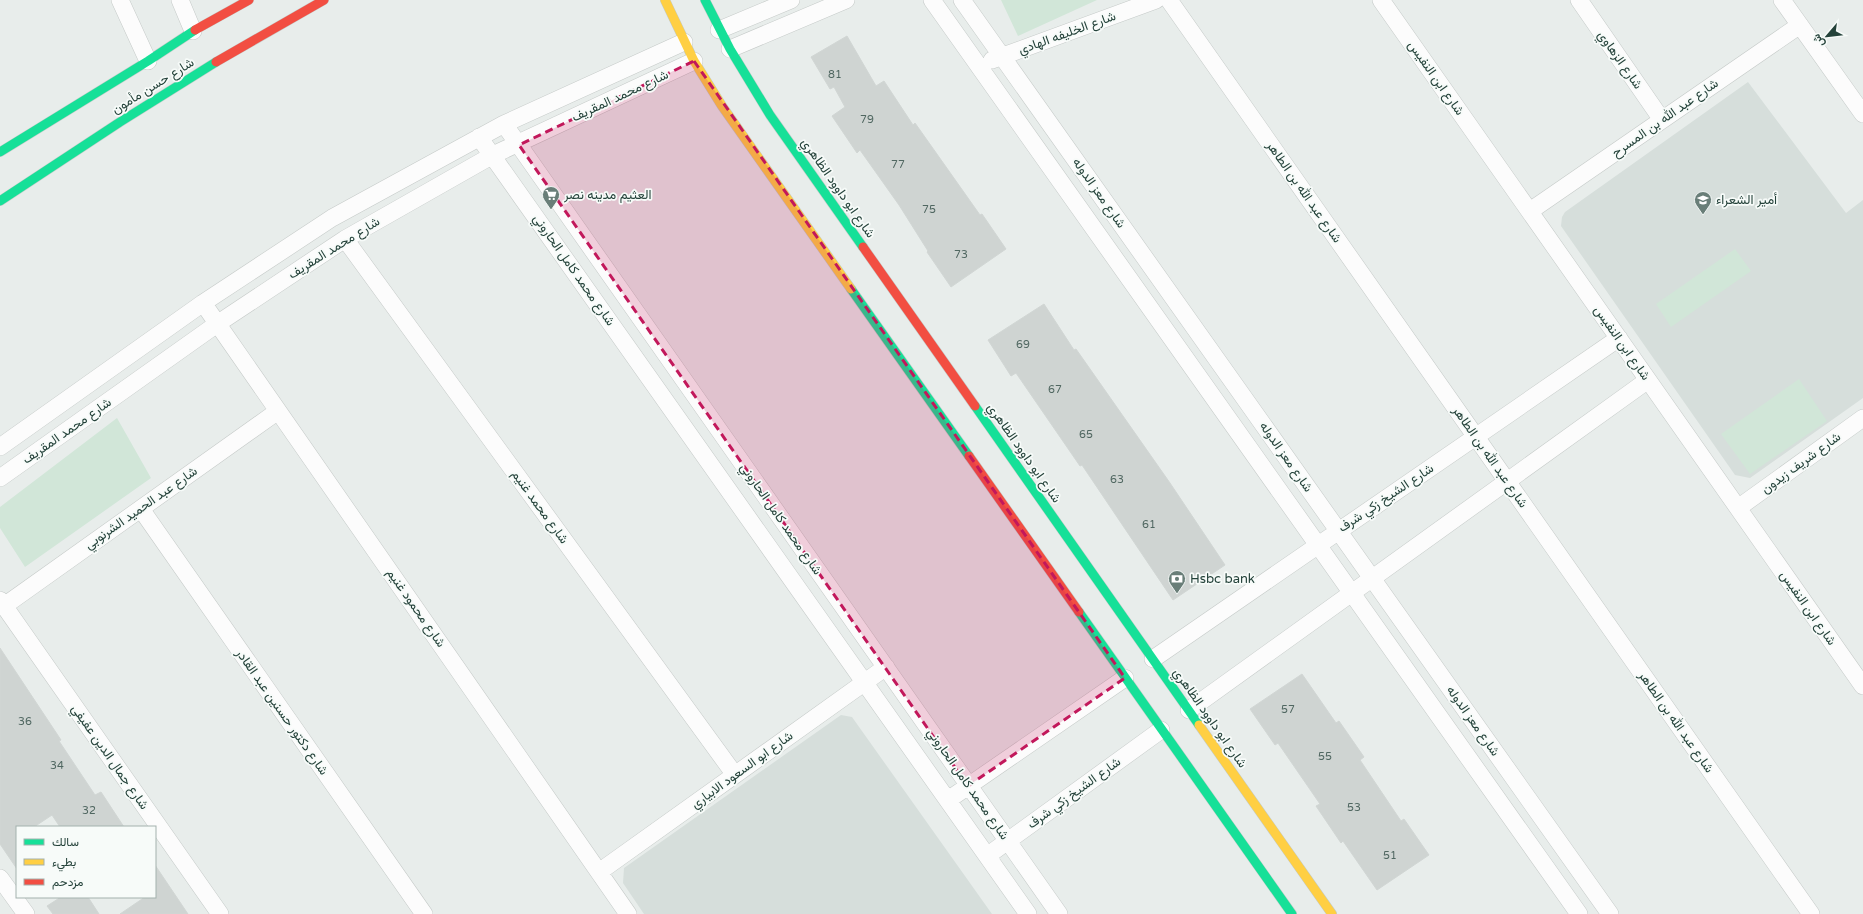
<svg xmlns="http://www.w3.org/2000/svg" width="1863" height="914" viewBox="0 0 1863 914" font-family="'Varela Round',Vazirmatn,sans-serif">
<style>
.built{fill:#d6dedb}
.green{fill:#d1e6d8}
.building{fill:#cfd4d2;stroke:#d1d6d4}
.lines{fill:none;stroke-linecap:round;stroke-linejoin:round}
.street-casing{stroke:#c5cac8;stroke-width:18}
.fast-casing{stroke:#c3cbc8;stroke-width:10}
.slow-casing{stroke:#c3cbc8;stroke-width:10}
.jam-casing{stroke:#c3cbc8;stroke-width:10}
.street{stroke:#fcfcfc;stroke-width:17}
.fast{stroke:#16e098;stroke-width:9}
.slow{stroke:#ffcf43;stroke-width:9}
.jam{stroke:#f24e42;stroke-width:9}
.marked{fill:#c2185b;fill-opacity:0.2;stroke:#c2185b;stroke-width:3;stroke-dasharray:8 5;stroke-linejoin:round}
.labels{text-anchor:middle;dominant-baseline:central;stroke-width:3.5;stroke-linejoin:round;paint-order:stroke}
.number-label{font-size:11px;fill:#506761}
.street-label{font-size:13px;fill:#24423a;stroke:#f7fbf9}
.poi-label{font-size:13px;fill:#24423a;stroke:#f7fbf9;text-anchor:start}
</style>
<rect width="100%" height="100%" fill="#e8edeb"/>
<path class="built" d="M1748 82 1846 213 1863 200V398L1750 478 1735 475 1561 226 1562 217 1565 212Z
M841 715 852 717 992 914H644L623 883 624 868Z"/>
<path class="green" d="M1001 0H1097L1018 36Z
M1735 249 1751 271 1671 327 1656 304Z
M1799 379 1827 421 1750 474 1721 434Z
M117 418 151 478 25 567 0 528V507Z"/>
<path class="building" d="M847 36 876 86 884 81 913 125 915 123 980 215 982 214 1006 249 951 287 927 252 928 251 899 205 860 150 857 153 832 116 845 107 834 87 830 89 811 57Z
M1044 304 1074 350 1076 349 1170 483 1225 565 1173 600 1113 511 1082 465 1080 466 1016 373 1011 376 988 340Z
M0 648 61 740 59 741 95 795 101 792 124 827H60L52 815 34 827H17V869L0 844Z
M1302 674 1336 723 1339 721 1364 757 1360 760 1401 821 1404 819 1429 855 1377 890 1343 841 1341 843 1316 806 1320 804 1278 743 1275 745 1250 709Z
M155 865 188 914H120L145 897H155Z
M61 897H88L99 914H53L47 906Z"/>
<g class="lines">
<defs>
<path id="street" d="M120 0 148 61
M180 0 193 31
M932 0 1579 914
M962 0 1610 914
M1169 0 1811 914
M1381 0 1863 686
M1579 0 1662 120
M1782 0 1863 114
M719 30 791 0
M730 49 846 0
M992 60 1156 0
M504 124 1059 914
M479 137 1028 914
M1530 211 1800 25
M345 239 735 775
M203 303 628 914
M0 447 203 303 332 218 504 124 684 42
M0 478 217 324 345 239 493 155 694 61
M1738 508 1863 418
M141 509 424 914
M0 600 220 914
M4 606 278 411
M1153 659 1619 338
M1189 710 1648 380
M948 800 1125 678
M987 856 1161 730
M599 872 886 667
M0 878 26 914"/>
<path id="fast" d="M705 0 730 49 770 115 863 247
M0 152 148 61 195 30
M0 201 120 122 216 62
M851 289 969 456
M975 406 1199 725
M1079 612 1292 914"/>
<path id="slow" d="M665 0 694 61 722 106 851 289
M1199 725 1332 914"/>
<path id="jam" d="M195 30 249 0
M216 62 324 0
M863 247 975 406
M969 456 1079 612"/>
</defs>
<use href="#street" class="street-casing"/>
<use href="#fast" class="fast-casing"/>
<use href="#slow" class="slow-casing"/>
<use href="#jam" class="jam-casing"/>
<use href="#street" class="street"/>
<use href="#fast" class="fast"/>
<use href="#slow" class="slow"/>
<use href="#jam" class="jam"/>
</g>
<path class="marked" d="M694 61 1125 678 968 786 519 145Z"/>
<defs>
<symbol id="supermarket-pin" viewBox="-11 -11 22 30"><path d="M0 17L-7.5 6A9.5 9.5 0 1 1 7.5 6Z" fill="#697e78" stroke="#f7fbf9"/><path d="M-6-5.5h2.5l.6 2H6L4.5 2H-2.5L-4.4-4H-6ZM-1.5 3.2a1.3 1.3 0 1 0 .1 0ZM3 3.2a1.3 1.3 0 1 0 .1 0Z" fill="#fff"/></symbol>
<symbol id="school-pin" viewBox="-11 -11 22 30"><path d="M0 17L-7.5 6A9.5 9.5 0 1 1 7.5 6Z" fill="#697e78" stroke="#f7fbf9"/><path d="M0-5L7-2L0 1L-7-2ZM-4 1L0 2.5L4 1V4Q0 6-4 4Z" fill="#fff"/></symbol>
<symbol id="bank-pin" viewBox="-11 -11 22 30"><path d="M0 17L-7.5 6A9.5 9.5 0 1 1 7.5 6Z" fill="#697e78" stroke="#f7fbf9"/><path d="M-6-4H6V4H-6ZM0-2.3a2.3 2.3 0 1 0 0 4.6a2.3 2.3 0 1 0 0-4.6Z" fill="#fff"/></symbol>
</defs>
<g fill-rule="evenodd">
<use href="#supermarket-pin" x="541" y="185" width="20" height="27"/>
<use href="#school-pin" x="1693" y="190" width="20" height="27"/>
<use href="#bank-pin" x="1167" y="569" width="20" height="27"/>
</g>
<g class="labels">
<g class="number-label">
<text x="835" y="74">81</text>
<text x="867" y="119">79</text>
<text x="898" y="164">77</text>
<text x="929" y="209">75</text>
<text x="961" y="254">73</text>
<text x="1023" y="344">69</text>
<text x="1055" y="389">67</text>
<text x="1086" y="434">65</text>
<text x="1117" y="479">63</text>
<text x="1149" y="524">61</text>
<text x="1288" y="709">57</text>
<text x="25" y="721">36</text>
<text x="1325" y="756">55</text>
<text x="57" y="765">34</text>
<text x="1354" y="807">53</text>
<text x="89" y="810">32</text>
<text x="1390" y="855">51</text>
</g>
<g class="street-label">
<text transform="translate(1067 33) rotate(-20)">شارع الخليفه الهادي</text>
<text transform="translate(1620 60) rotate(55)">شارع الزهاوي</text>
<text transform="translate(1436 78) rotate(55)">شارع ابن النفيس</text>
<text transform="translate(153 86) rotate(-32)">شارع حسن مأمون</text>
<text transform="translate(620 96) rotate(-25)">شارع محمد المقريف</text>
<text transform="translate(1665 118) rotate(-35)">شارع عبد الله بن المسرح</text>
<text transform="translate(838 188) rotate(55)">شارع ابو داوود الظاهري</text>
<text transform="translate(1304 192) rotate(55)">شارع عبد الله بن الطاهر</text>
<text transform="translate(1099 193) rotate(55)">شارع معز الدوله</text>
<text transform="translate(334 248) rotate(-32)">شارع محمد المقريف</text>
<text transform="translate(574 270) rotate(55)">شارع محمد كامل الحاروني</text>
<text transform="translate(1622 343) rotate(55)">شارع ابن النفيس</text>
<text transform="translate(67 431) rotate(-35)">شارع محمد المقريف</text>
<text transform="translate(1024 453) rotate(55)">شارع ابو داوود الظاهري</text>
<text transform="translate(1286 457) rotate(55)">شارع معز الدوله</text>
<text transform="translate(1490 457) rotate(55)">شارع عبد الله بن الطاهر</text>
<text transform="translate(1801 463) rotate(-36)">شارع شريف زيدون</text>
<text transform="translate(1386 498) rotate(-34)">شارع الشيخ زكي شرف</text>
<text transform="translate(540 507) rotate(54)">شارع محمد غنيم</text>
<text transform="translate(141 508) rotate(-35)">شارع عبد الحميد الشرنوبي</text>
<text transform="translate(781 519) rotate(55)">شارع محمد كامل الحاروني</text>
<text transform="translate(416 608) rotate(55)">شارع محمود غنيم</text>
<text transform="translate(1808 608) rotate(55)">شارع ابن النفيس</text>
<text transform="translate(282 712) rotate(55)">شارع دكتور حسنين عبد القادر</text>
<text transform="translate(1210 718) rotate(55)">شارع ابو داوود الظاهري</text>
<text transform="translate(1473 721) rotate(55)">شارع معز الدوله</text>
<text transform="translate(1676 722) rotate(55)">شارع عبد الله بن الطاهر</text>
<text transform="translate(110 757) rotate(55)">شارع جمال الدين عفيفي</text>
<text transform="translate(742 770) rotate(-36)">شارع ابو السعود الابياري</text>
<text transform="translate(968 784) rotate(55)">شارع محمد كامل الحاروني</text>
<text transform="translate(1074 793) rotate(-36)">شارع الشيخ زكي شرف</text>
</g>
<g class="poi-label">
<text x="564" y="195">العثيم مدينه نصر</text>
<text x="1716" y="200">أمير الشعراء</text>
<text x="1190" y="579">Hsbc bank</text>
</g>
</g>
<rect x="16" y="826" width="140" height="72" fill="#f7fbf9" stroke="#a3b1ad"/>
<rect x="24" y="839" width="20" height="6" fill="#16e098" stroke="#a3b1ad"/>
<text x="52" y="846" font-size="12" fill="#24423a">سالك</text>
<rect x="24" y="859" width="20" height="6" fill="#ffcf43" stroke="#a3b1ad"/>
<text x="52" y="866" font-size="12" fill="#24423a">بطيء</text>
<rect x="24" y="879" width="20" height="6" fill="#f24e42" stroke="#a3b1ad"/>
<text x="52" y="886" font-size="12" fill="#24423a">مزدحم</text>
<g transform="translate(1827 36) rotate(242)" stroke="#f7fbf9" stroke-width="3" paint-order="stroke">
<path d="M0-3L7 15L0 10L-7 15Z" fill="#24423a"/>
<text y="-6" font-size="11" font-weight="bold" text-anchor="middle" fill="#24423a">ش</text>
</g>
</svg>
